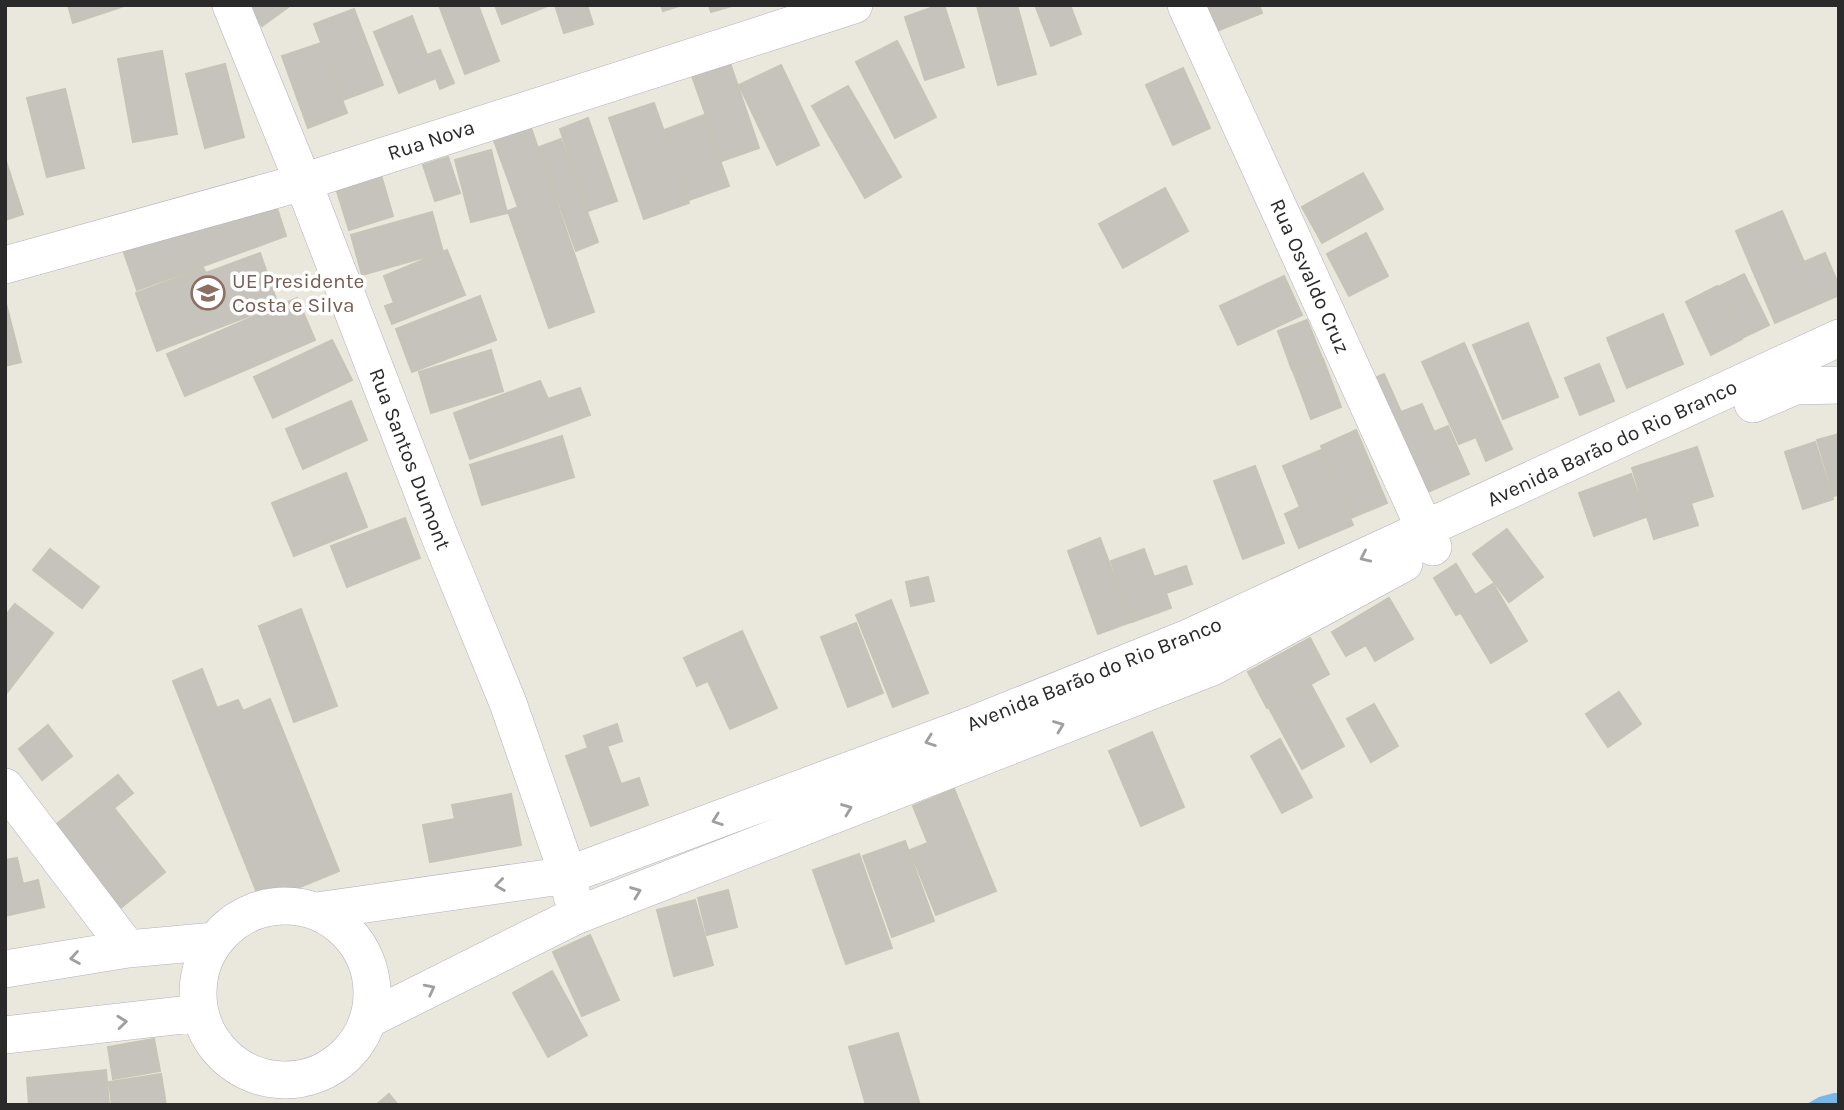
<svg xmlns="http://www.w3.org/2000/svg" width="1844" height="1110" viewBox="0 0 1844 1110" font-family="Karla,sans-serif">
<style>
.water{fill:#7ab7e2}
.building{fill:#c6c3bd;stroke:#c6c3b7;stroke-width:2}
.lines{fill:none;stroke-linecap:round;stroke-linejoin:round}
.minor-casing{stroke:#b1b1bc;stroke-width:38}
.minor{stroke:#fff;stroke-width:37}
.oneway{stroke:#9f9f9f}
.labels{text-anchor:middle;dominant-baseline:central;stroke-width:7;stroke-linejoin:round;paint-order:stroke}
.street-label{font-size:21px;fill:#2a2a2a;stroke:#fff}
.education-label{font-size:21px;fill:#785e54;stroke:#fff;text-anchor:start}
</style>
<rect width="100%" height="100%" fill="#eae7dd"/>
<path class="water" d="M1834 1093H1839V1105H1805L1819 1097Z"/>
<path class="building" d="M68 5H127L73 23Z
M247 5H291L262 26Z
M439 5H478L499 61 465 74Z
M495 5H550L502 24Z
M555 5H587L593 24 564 33Z
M661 5H682L663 11Z
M709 5H735L711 12Z
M939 5H944L964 67 925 80 905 17Z
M981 5H1017L1036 74 998 85 977 6Z
M1035 5H1070L1081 34 1051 46Z
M1196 5H1259L1262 13 1207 35Z
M354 9 383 85 343 100 314 24Z
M412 16 427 55 440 50 454 83 440 89 436 78 399 93 374 32Z
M897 41 936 117 895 138 856 62Z
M321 43 347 113 308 128 282 56Z
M162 51 177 134 133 142 118 59Z
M729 60 759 148 722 161 691 73Z
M225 64 244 137 205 148 186 74Z
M781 65 819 145 777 165 739 85Z
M1183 68 1210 128 1173 145 1146 85Z
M848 86 901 177 865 198 812 106Z
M65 89 84 168 47 177 27 98Z
M654 103 689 203 644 219 609 118Z
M704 115 729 186 689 200 664 130Z
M588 118 617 201 588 211 560 129Z
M529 122 594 312 549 328 508 211 518 207 492 135Z
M561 139 598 242 576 251 539 147Z
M491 150 507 213 471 222 455 160Z
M448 157 460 193 435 201 423 165Z
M5 158 23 214 5 220Z
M379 168 393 216 349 230 334 182Z
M1363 173 1383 209 1322 243 1302 207Z
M1165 188 1188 231 1123 268 1099 224Z
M272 193 286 236 137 290 122 247Z
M1782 211 1804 262 1825 253 1839 286V295L1775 323 1736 231Z
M432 212 443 252 362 275 351 235Z
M1366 233 1388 276 1349 296 1327 254Z
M447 250 465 295 392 324 385 306 394 303 384 276Z
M260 253 278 305 157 351 136 293 203 268 206 273Z
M1744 274 1769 325 1742 338 1718 287Z
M1284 276 1302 315 1238 345 1220 306Z
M1717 286 1742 339 1711 355 1686 302Z
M480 296 496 340 412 372 396 329Z
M297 298 315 340 185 396 167 354Z
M5 300 21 362 5 366Z
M1663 314 1683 364 1627 388 1607 338Z
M1307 320 1322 358 1292 370 1278 331Z
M1528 323 1558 397 1503 419 1473 345Z
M332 340 352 380 273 418 254 377Z
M1464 343 1512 449 1486 461 1476 437 1459 444 1422 362Z
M491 350 503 391 431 413 419 372Z
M1323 359 1341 407 1311 419 1293 371Z
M1599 364 1614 401 1580 415 1565 378Z
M1384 374 1401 412 1422 404 1434 432 1448 426 1469 474 1421 495 1370 380Z
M540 381 548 399 580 388 590 415 470 459 454 413Z
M351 401 367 440 303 469 286 429Z
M1356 430 1387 503 1351 518 1321 446Z
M1839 434V494L1834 496 1817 440Z
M562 436 574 477 482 505 470 465Z
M1815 442 1833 499 1803 509 1785 452Z
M1697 447 1713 496 1691 503 1698 525 1654 539 1632 468Z
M1321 450 1353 525 1299 548 1285 514 1300 507 1283 466Z
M1255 466 1284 543 1243 559 1214 481Z
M346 473 367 527 294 556 272 503Z
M1631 474 1646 517 1594 536 1579 493Z
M405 518 420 558 347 587 331 546Z
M1507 529 1543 577 1509 602 1473 554Z
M1100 538 1131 622 1098 634 1068 551Z
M50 549 99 587 82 608 33 570Z
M1144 549 1154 577 1186 566 1192 584 1166 593 1171 608 1132 622 1111 561Z
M1456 564 1475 595 1493 584 1527 641 1491 663 1461 613 1456 615 1434 578Z
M928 577 934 601 911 606 906 582Z
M1389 598 1413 639 1375 661 1366 645 1346 656 1332 632Z
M891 600 928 693 893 707 856 615Z
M15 604 53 633 5 695V616Z
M301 609 337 706 294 722 259 626Z
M856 623 883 693 848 707 821 637Z
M742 631 777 708 730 729 708 681 697 686 684 658Z
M1310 638 1329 674 1267 708 1248 672Z
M202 669 217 708 238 700 243 711 270 699 339 871 261 903 173 681Z
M1311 685 1344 746 1302 769 1269 708Z
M1619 692 1641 724 1608 747 1586 714Z
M1374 704 1398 746 1371 762 1347 719Z
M617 724 622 741 607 746 621 784 639 778 648 805 591 826 566 756 588 748 584 736Z
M48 725 72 756 42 780 19 749Z
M1152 732 1184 807 1141 826 1109 751Z
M1280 739 1312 797 1282 813 1251 756Z
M118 775 133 793 114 808 165 872 118 910 53 827Z
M954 789 996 891 936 915 910 850 928 843 913 806Z
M511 794 521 845 430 862 423 825 455 819 452 805Z
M905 841 934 921 892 937 863 856Z
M859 854 892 948 846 964 813 870Z
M17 858 23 884 38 880 44 907 5 916V860Z
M728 890 737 927 707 935 698 898Z
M695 900 713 965 674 976 657 910Z
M590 935 619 1000 582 1016 553 952Z
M552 971 587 1035 548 1057 513 993Z
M898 1033 920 1105H866L849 1047Z
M154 1039 160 1071 113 1079 108 1047Z
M106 1070 109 1105H29L27 1078Z
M161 1074 166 1105H112L109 1082Z
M389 1094 398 1105H376Z"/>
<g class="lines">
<defs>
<path id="minor" d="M231 5 303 182 438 532 508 703 568 875 572 896
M1186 5 1433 547
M5 265 303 182 854 5
M1753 404 1795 386 1839 385
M5 787 128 949
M198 993a87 87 0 1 1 174 0a87 87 0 1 1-174 0Z
M317 911 568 875 977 723 1186 639 1839 338
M5 969 128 949 215 941
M369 1019 575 916 1212 667 1404 563
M5 1035 200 1013"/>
</defs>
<use href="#minor" class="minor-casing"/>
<use href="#minor" class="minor"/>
</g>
<defs><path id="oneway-chevron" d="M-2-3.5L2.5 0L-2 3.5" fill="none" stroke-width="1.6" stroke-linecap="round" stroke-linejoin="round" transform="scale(1.75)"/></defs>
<g class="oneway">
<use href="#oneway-chevron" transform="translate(1365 557) rotate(155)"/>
<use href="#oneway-chevron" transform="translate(1059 726) rotate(-21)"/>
<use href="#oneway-chevron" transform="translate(930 741) rotate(160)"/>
<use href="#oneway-chevron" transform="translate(847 809) rotate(-21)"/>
<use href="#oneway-chevron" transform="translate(717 820) rotate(160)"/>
<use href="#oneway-chevron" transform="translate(500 885) rotate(172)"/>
<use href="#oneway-chevron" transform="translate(636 892) rotate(-21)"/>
<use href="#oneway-chevron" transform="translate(75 958) rotate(171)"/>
<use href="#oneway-chevron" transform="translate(430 989) rotate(-27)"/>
<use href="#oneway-chevron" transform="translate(122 1022) rotate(-6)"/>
</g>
<defs>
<symbol id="school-ring" viewBox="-11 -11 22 22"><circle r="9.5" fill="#fff" stroke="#8d6e63" stroke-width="1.5"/><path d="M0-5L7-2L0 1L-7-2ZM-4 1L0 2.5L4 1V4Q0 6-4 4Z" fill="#8d6e63"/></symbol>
</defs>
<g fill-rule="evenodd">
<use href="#school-ring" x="189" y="274" width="38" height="38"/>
</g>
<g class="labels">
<g class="street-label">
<text transform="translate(431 140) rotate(-18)">Rua Nova</text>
<text transform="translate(1310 276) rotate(66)">Rua Osvaldo Cruz</text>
<text transform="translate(1612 443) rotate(-25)">Avenida Barão do Rio Branco</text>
<text transform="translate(410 459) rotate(69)">Rua Santos Dumont</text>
<text transform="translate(1094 674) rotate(-22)">Avenida Barão do Rio Branco</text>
</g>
<g class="education-label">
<text x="232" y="281">UE Presidente<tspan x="232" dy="24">Costa e Silva</tspan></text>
</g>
</g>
<rect width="1844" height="1110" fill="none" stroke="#2a2a2a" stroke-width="14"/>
</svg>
